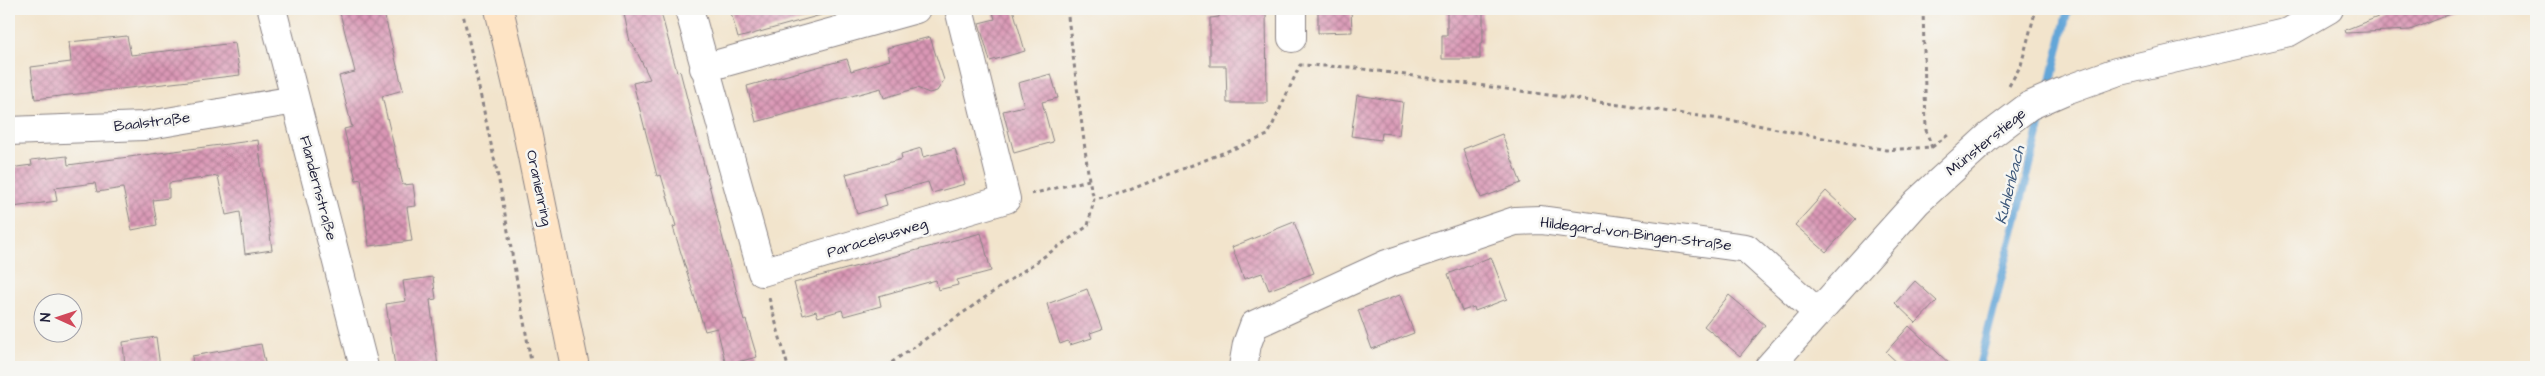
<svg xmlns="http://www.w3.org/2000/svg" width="2545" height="376" viewBox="0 0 2545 376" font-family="'Architects Daughter',sans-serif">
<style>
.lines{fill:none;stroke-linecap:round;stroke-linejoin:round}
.stream{stroke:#64a6d8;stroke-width:8}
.building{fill:url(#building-cross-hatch)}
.street-casing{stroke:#8a8384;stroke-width:30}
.secondary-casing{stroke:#8a8384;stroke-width:30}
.path{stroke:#8a8384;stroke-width:3;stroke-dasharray:4 4;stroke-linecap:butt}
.street{stroke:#fff;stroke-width:28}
.secondary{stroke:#fee4c5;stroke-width:28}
.labels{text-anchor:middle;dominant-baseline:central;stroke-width:5;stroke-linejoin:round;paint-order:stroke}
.street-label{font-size:15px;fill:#22223b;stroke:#f6f6f2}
.water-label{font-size:16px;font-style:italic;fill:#3c577a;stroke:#f6f6f2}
</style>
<defs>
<pattern id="building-cross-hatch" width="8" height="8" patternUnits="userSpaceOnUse" patternTransform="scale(1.25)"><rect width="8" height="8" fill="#da97b5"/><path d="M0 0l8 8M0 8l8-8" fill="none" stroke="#b07b94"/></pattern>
</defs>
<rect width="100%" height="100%" fill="#f6f6f2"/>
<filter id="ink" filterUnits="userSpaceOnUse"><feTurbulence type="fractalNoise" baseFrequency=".02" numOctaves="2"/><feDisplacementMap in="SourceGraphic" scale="10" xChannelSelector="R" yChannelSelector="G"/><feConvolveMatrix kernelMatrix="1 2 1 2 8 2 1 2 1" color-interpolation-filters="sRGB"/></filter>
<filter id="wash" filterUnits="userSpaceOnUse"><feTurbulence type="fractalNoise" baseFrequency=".0096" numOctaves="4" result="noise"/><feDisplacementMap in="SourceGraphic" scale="20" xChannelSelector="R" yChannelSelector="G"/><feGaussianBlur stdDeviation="1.12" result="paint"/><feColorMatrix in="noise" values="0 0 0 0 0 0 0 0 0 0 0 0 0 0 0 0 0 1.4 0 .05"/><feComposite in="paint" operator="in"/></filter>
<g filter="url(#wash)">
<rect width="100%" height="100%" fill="#f2e4cc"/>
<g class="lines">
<path class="stream" d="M2049 90 2068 9
M1979 367 2045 106"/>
</g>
<g id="blocks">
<path class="building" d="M339 9H383L403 90 382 96 403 185 413 184 416 206 407 207 412 241 369 246 361 179 356 180 344 129 352 127 339 76 355 72Z
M623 9H660L677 72 680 71 744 321 746 320 757 357 726 365 717 328 705 331 673 227 676 226 661 175 657 176 633 83 650 79 633 44 630 42Z
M730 9H821V15L738 38Z
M992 9H1013L1025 51 990 61 979 23 995 19Z
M1219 9H1266L1267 103H1227L1226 66H1210V18L1219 17Z
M1318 9H1351L1352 32 1318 33Z
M2398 9H2460L2461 10 2410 30 2346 33 2345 30Z
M1447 11H1483V43H1480V59H1442V35H1447Z
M127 36 131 55 235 43 240 75 35 99 31 67 71 62 69 42Z
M930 37 944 80 937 91 929 93 917 88 884 98 881 88 756 122 747 86 847 59 851 71 890 60 887 48Z
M1051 74 1058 98 1042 102 1053 142 1014 153 1003 111 1024 106 1018 83Z
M1357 95 1403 102 1399 135 1382 133 1381 140 1351 136Z
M1502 134 1521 183 1481 198 1463 149Z
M258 140 272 250 245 254 240 212 226 215 218 176 169 183V198L153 200 157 225 132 230 123 188 97 192 95 183 55 188 57 201 13 207 9 168 32 165 31 160 67 156 68 165Z
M921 148 923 157 955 149 965 184 932 193 928 182 884 194 887 205 857 214 846 174 902 159 901 154Z
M1826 191 1856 219 1826 252 1795 225Z
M1294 222 1314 273 1269 290 1262 273 1244 279 1232 247Z
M981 233 991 271 957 280 958 285 938 290 936 280 879 296 881 306 844 316 842 310 818 317 816 311 803 315 794 283Z
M1491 257 1507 299 1475 311 1474 307 1462 311 1448 274Z
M433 277 436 299 430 300 438 367H395L386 304 406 301 403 281Z
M1915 281 1937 301 1916 323 1895 303Z
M1087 289 1102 329 1090 333 1092 338 1070 345 1068 341 1060 344 1047 304Z
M1400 295 1414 333 1372 349 1358 310Z
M1729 295 1765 325 1740 356 1704 326Z
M1909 326 1953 367H1902L1886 352Z
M156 337 160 367H125L123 342Z
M261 344 266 367H193L192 356Z"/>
</g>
</g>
<g filter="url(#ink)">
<use href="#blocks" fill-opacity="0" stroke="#8a8384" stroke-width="1"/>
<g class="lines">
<defs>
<path id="street" d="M272 9 364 367
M689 9 762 272 1006 199 959 9
M1292 9V38
M704 68 916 9
M9 131 144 126 295 100
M1243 367 1247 344 1254 325 1387 264 1515 221 1541 220 1746 248 1818 313
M1769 367 1917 202 1988 137 2029 106 2066 90 2116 72 2289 32 2329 9"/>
<path id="secondary" d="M499 9 521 102 575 367"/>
</defs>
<use href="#street" class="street-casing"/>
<use href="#secondary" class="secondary-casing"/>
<path class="path" d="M462 9 500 186 532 367
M1067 9 1089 180 1094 199
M1923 9 1926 130 1932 148
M2009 86 2021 65 2036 9
M1031 194 1089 180
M769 298 788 367
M885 367 1088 226 1094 199 1122 193 1268 135 1300 65 1349 67 1741 122 1886 150 1932 147 1948 135"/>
<use href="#street" class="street"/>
<use href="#secondary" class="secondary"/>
</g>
</g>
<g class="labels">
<g class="street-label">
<text transform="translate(152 122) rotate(-7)">Baalstraße</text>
<text transform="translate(1986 142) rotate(-39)">Münsterstiege</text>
<text transform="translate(318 188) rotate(75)">Flandernstraße</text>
<text transform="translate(539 188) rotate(78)">Oranienring</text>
<text transform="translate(1636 234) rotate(7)">Hildegard-von-Bingen-Straße</text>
<text transform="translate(877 238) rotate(-17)">Paracelsusweg</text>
</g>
<g class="water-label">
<text transform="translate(2010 185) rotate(-76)">Kuhlenbach</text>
</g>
</g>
<rect width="2545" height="376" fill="none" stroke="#f6f6f2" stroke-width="30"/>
<g transform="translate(58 318) rotate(273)"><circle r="24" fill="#f6f6f2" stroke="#a1a1a9"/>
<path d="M0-4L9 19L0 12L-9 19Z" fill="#d1495b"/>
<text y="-8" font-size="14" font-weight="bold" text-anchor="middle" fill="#22223b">N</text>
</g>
</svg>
